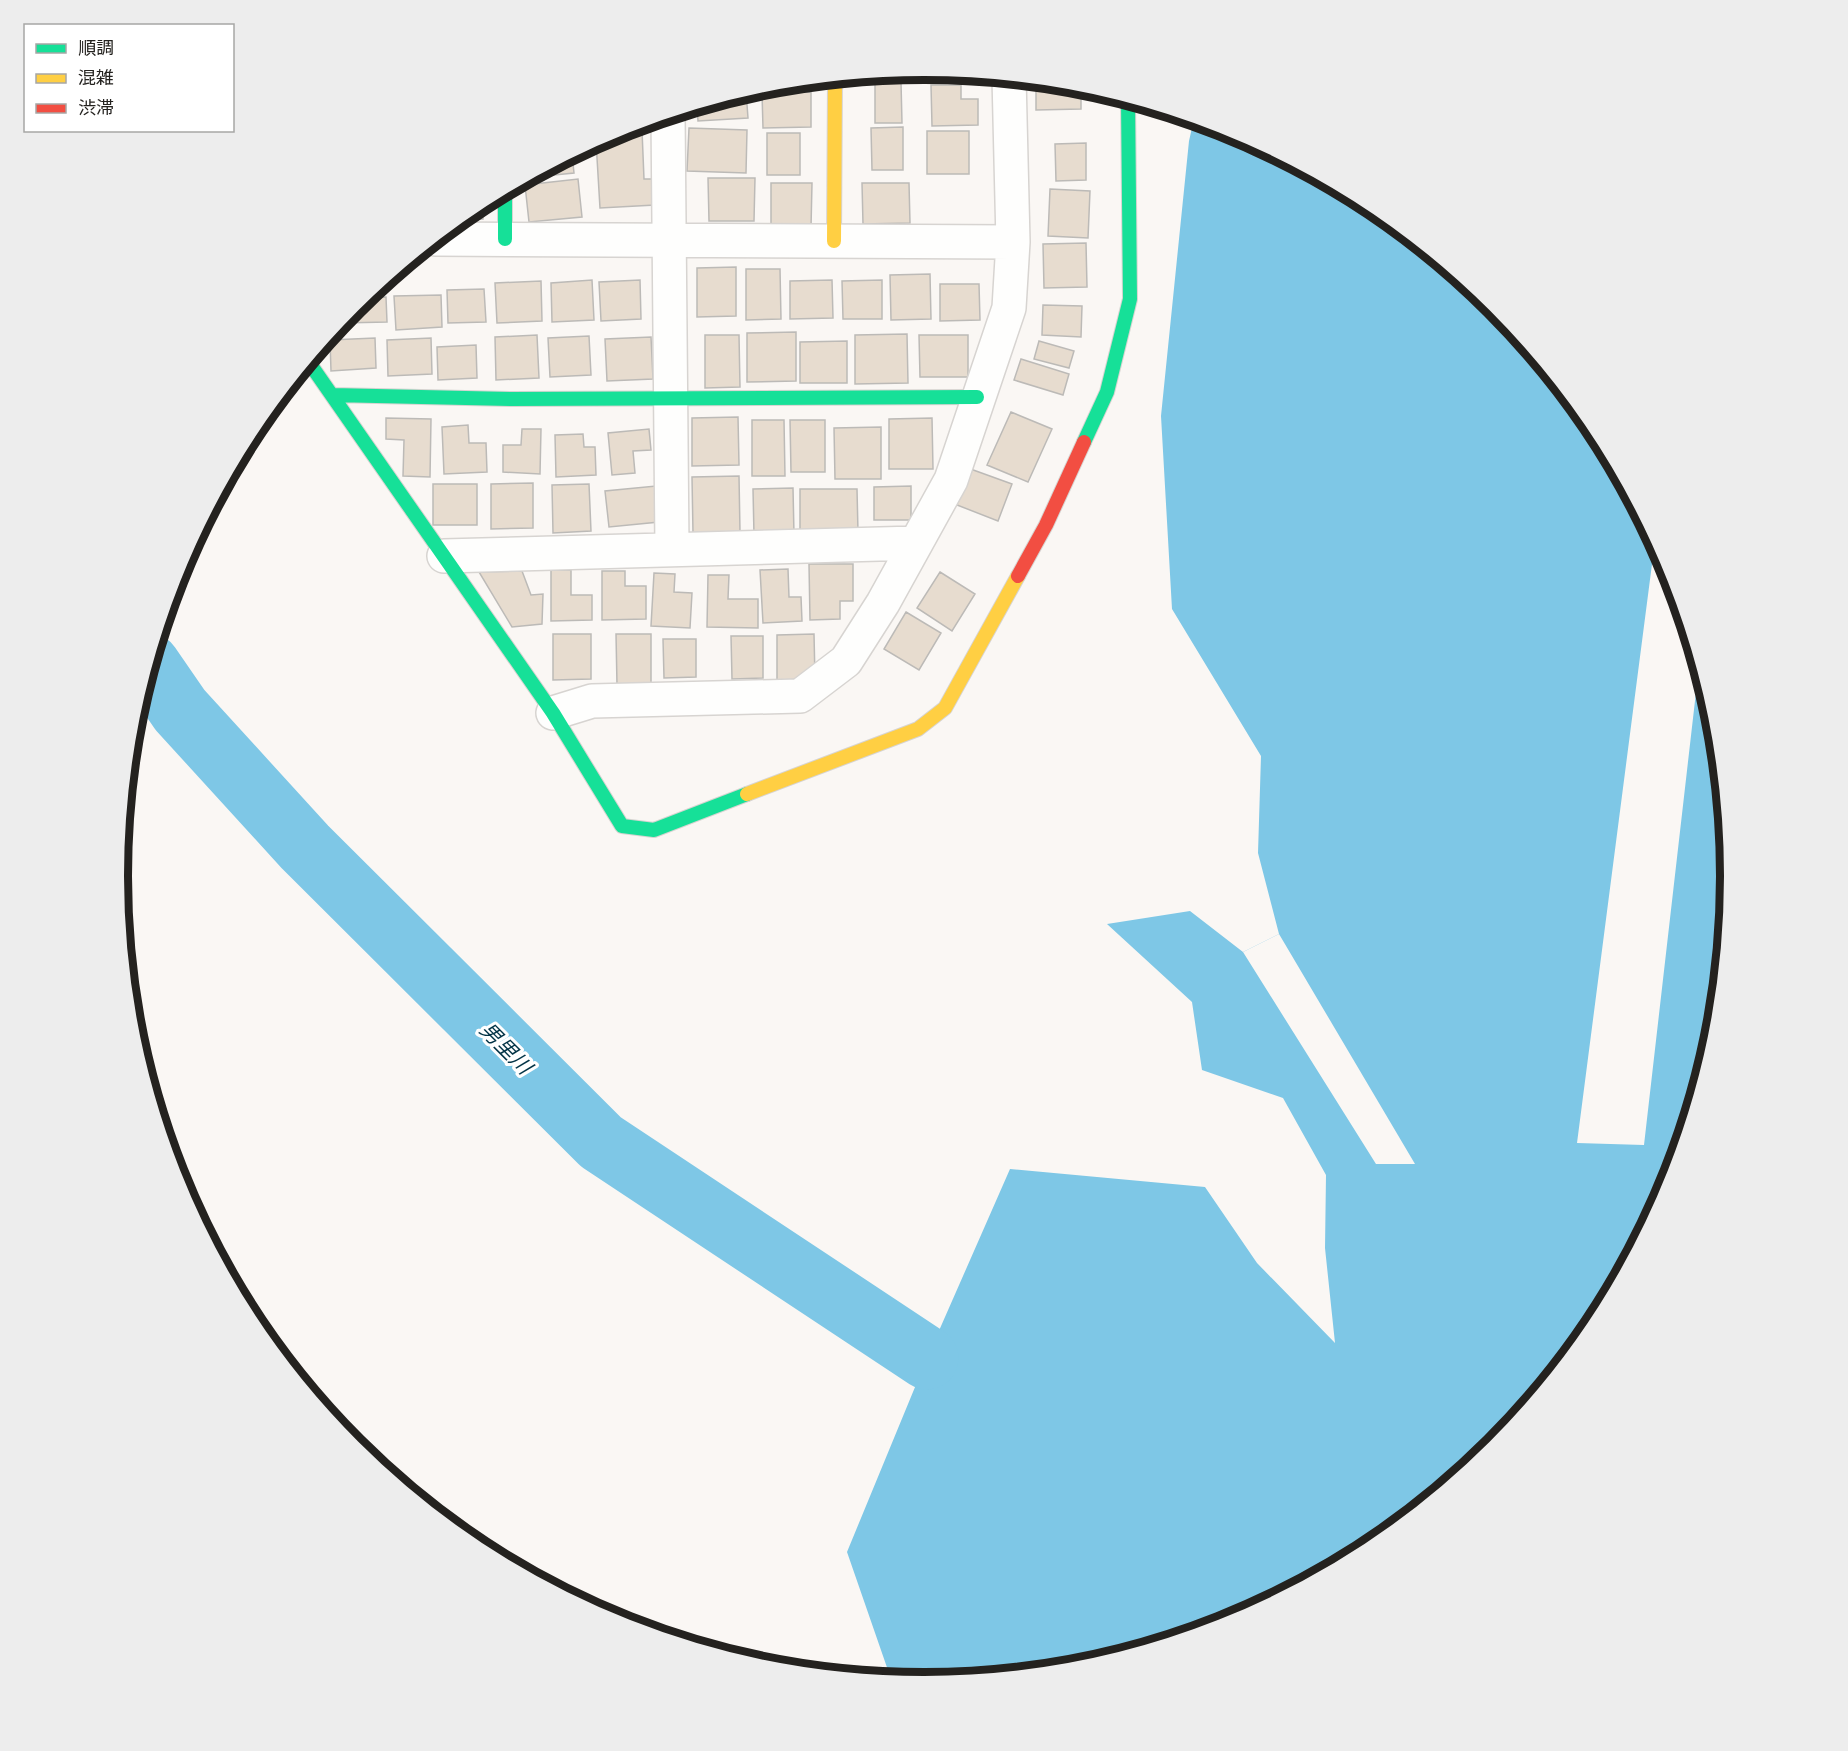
<svg xmlns="http://www.w3.org/2000/svg" width="1848" height="1751" viewBox="0 0 1848 1751" font-family="Helvetica,'Noto Sans JP',sans-serif">
<style>
.water{fill:#7ec7e6}
.pier{fill:#faf7f4}
.lines{fill:none;stroke-linecap:round;stroke-linejoin:round}
.river{stroke:#7ec7e6;stroke-width:63}
.building{fill:#e7dccf;stroke:#bcbab7;stroke-width:1.5}
.street-casing{stroke:#d7d4d1;stroke-width:36}
.fast-casing{stroke:#d7d4d1;stroke-width:16}
.slow-casing{stroke:#d7d4d1;stroke-width:16}
.jam-casing{stroke:#d7d4d1;stroke-width:16}
.street{stroke:#fefefd;stroke-width:33}
.fast{stroke:#16e098;stroke-width:14}
.slow{stroke:#ffcf43;stroke-width:14}
.jam{stroke:#f24e42;stroke-width:14}
.labels{text-anchor:middle;dominant-baseline:central;stroke-width:6;stroke-linejoin:round;paint-order:stroke}
.water-label{font-size:21px;font-style:italic;fill:#023346;stroke:#fff}
.rim{fill:none;stroke:#24221f;stroke-width:8}
</style>
<rect width="100%" height="100%" fill="#faf7f4"/>
<path class="water" d="M1194 119 1233 131 1372 205 1495 305 1595 428 1669 567 1715 718 1730 876 1715 1033 1669 1184 1594 1324 1494 1446 1372 1546 1232 1621 1081 1667 924 1682 891 1679 847 1552 927 1358 1010 1169 1205 1187 1257 1263 1335 1343 1325 1248 1326 1175 1283 1098 1202 1070 1192 1002 1107 924 1190 911 1243 952 1279 934 1258 853 1261 756 1172 609 1161 416 1189 141Z"/>
<path class="pier" d="M1655 541 1669 567 1699 666 1644 1145 1577 1143Z
M1279 934 1415 1164H1376L1243 952Z"/>
<g class="lines">
<path class="river" d="M149 665 180 710 305 847 601 1142 927 1358"/>
</g>
<path class="building" d="M921 69 963 73 962 79 921 75Z
M1049 81 1081 85V109L1036 110V82Z
M875 82H901L902 123H875Z
M931 85H961V99H978V125L932 126Z
M746 91 748 118 698 121 697 106Z
M811 92V127L763 128 762 93Z
M903 127V170H872L871 128Z
M689 128 747 130 746 173 687 171Z
M642 130 644 179H653L655 205 600 208 596 141 613 132Z
M927 131H969V174H927Z
M767 133H800V175H767Z
M1086 143V180L1056 181 1055 144Z
M572 154 574 173 534 177V174Z
M708 178H755L754 221H709Z
M578 179 582 217 529 222 525 185Z
M771 183H812L811 228H771Z
M862 183H909L910 223 863 224Z
M1050 189 1090 191 1088 238 1048 236Z
M482 202 483 219 458 220 476 205Z
M1086 243 1087 287 1044 288 1043 244Z
M736 267V316L697 317V268Z
M746 269H780L781 319 746 320Z
M930 274 931 319 891 320 890 275Z
M592 280 594 320 552 322 551 283Z
M640 280 641 319 601 321 599 282Z
M832 280 833 318 790 319V281Z
M882 280V319H843L842 281Z
M541 281 542 321 497 323 495 283Z
M940 284H979L980 320 940 321Z
M484 289 486 322 448 323 447 290Z
M441 295 442 327 396 330 394 296Z
M386 297 387 322 342 323V320L363 298Z
M1043 305 1082 306 1081 337 1042 335Z
M796 332V381L747 382V333Z
M907 334 908 383 855 384V335Z
M537 335 539 378 496 380 495 337Z
M705 335H739L740 387 705 388Z
M919 335H968V377H920Z
M589 336 591 375 550 377 548 338Z
M651 337 653 379 607 381 605 339Z
M375 338 376 368 331 371 330 340Z
M431 338 432 374 388 376 387 340Z
M847 341V383H800V342Z
M1039 341 1074 351 1069 368 1034 359Z
M476 345 477 378 438 380 437 347Z
M1021 359 1069 374 1063 395 1014 380Z
M1011 412 1052 429 1028 482 987 465Z
M738 417 739 465 692 466V418Z
M386 418 431 419 430 477 403 476 404 440 386 439Z
M932 418 933 469H889V419Z
M752 420H784L785 476H752Z
M790 420H825V472H791Z
M468 425 469 443H486L487 472 444 474 442 427Z
M881 427V479H835L834 428Z
M522 429H541L540 474 503 472V445H521Z
M649 429 651 450 633 451 635 473 612 475 608 433Z
M583 434 584 447H595L596 475 556 477 555 435Z
M965 467 1012 484 998 521 952 503Z
M739 476 740 532 693 533 692 477Z
M533 483V528L491 529V484Z
M433 484H477V525H433Z
M589 484 591 531 553 533 552 485Z
M656 486 659 522 609 527 605 491Z
M911 486V520H874V487Z
M793 488 794 535H754L753 489Z
M800 489H857L858 532 800 534Z
M809 564H853V601H840V619L810 620Z
M788 569 789 597H801L802 621 763 623 760 570Z
M551 570H571V595H592V620L551 621Z
M522 571 531 595 543 594 542 624 512 627 479 572Z
M602 571H625V586H646V619L602 620Z
M940 572 975 594 952 631 917 608Z
M654 573 675 574 674 592 692 593 690 628 651 626Z
M708 575H729L728 599H758V628L707 627Z
M906 612 941 633 919 670 884 649Z
M553 634H591V679L553 680Z
M616 634H651V685H617Z
M814 634 815 679 777 680V635Z
M731 636H763V678L732 679Z
M663 639H696V677L664 678Z"/>
<g class="lines">
<defs>
<path id="street" d="M668 114 672 549
M435 239 1013 242
M444 556 916 543
M553 713 592 701 800 696 846 661 883 603 951 480 1009 308 1013 242 1009 77"/>
<path id="fast" d="M505 189V239
M308 361 553 713 622 826 654 830 747 794
M332 395 511 399 977 397
M1084 442 1107 392 1130 299 1128 99"/>
<path id="slow" d="M834 241 835 78
M747 794 918 729 945 708 1018 576"/>
<path id="jam" d="M1018 576 1046 525 1084 442"/>
</defs>
<use href="#street" class="street-casing"/>
<use href="#fast" class="fast-casing"/>
<use href="#slow" class="slow-casing"/>
<use href="#jam" class="jam-casing"/>
<use href="#street" class="street"/>
<use href="#fast" class="fast"/>
<use href="#slow" class="slow"/>
<use href="#jam" class="jam"/>
</g>
<g class="labels">
<g class="water-label">
<text transform="translate(506 1048) rotate(45)">男里川</text>
</g>
</g>
<path d="M0 0H1848V1751H0ZM128 876a796 796 0 1 1 1592 0a796 796 0 1 1-1592 0Z" fill="#ededed" fill-rule="evenodd"/>
<path class="rim" d="M128 876a796 796 0 1 1 1592 0a796 796 0 1 1-1592 0Z"/>
<rect x="24" y="24" width="210" height="108" fill="#ffffff" stroke="#a7a7a5" stroke-width="1.5"/>
<rect x="36" y="44" width="30" height="9" fill="#16e098" stroke="#a7a7a5" stroke-width="1.5"/>
<text x="78" y="54" font-size="18" fill="#24221f">順調</text>
<rect x="36" y="74" width="30" height="9" fill="#ffcf43" stroke="#a7a7a5" stroke-width="1.5"/>
<text x="78" y="84" font-size="18" fill="#24221f">混雑</text>
<rect x="36" y="104" width="30" height="9" fill="#f24e42" stroke="#a7a7a5" stroke-width="1.5"/>
<text x="78" y="114" font-size="18" fill="#24221f">渋滞</text>
</svg>
